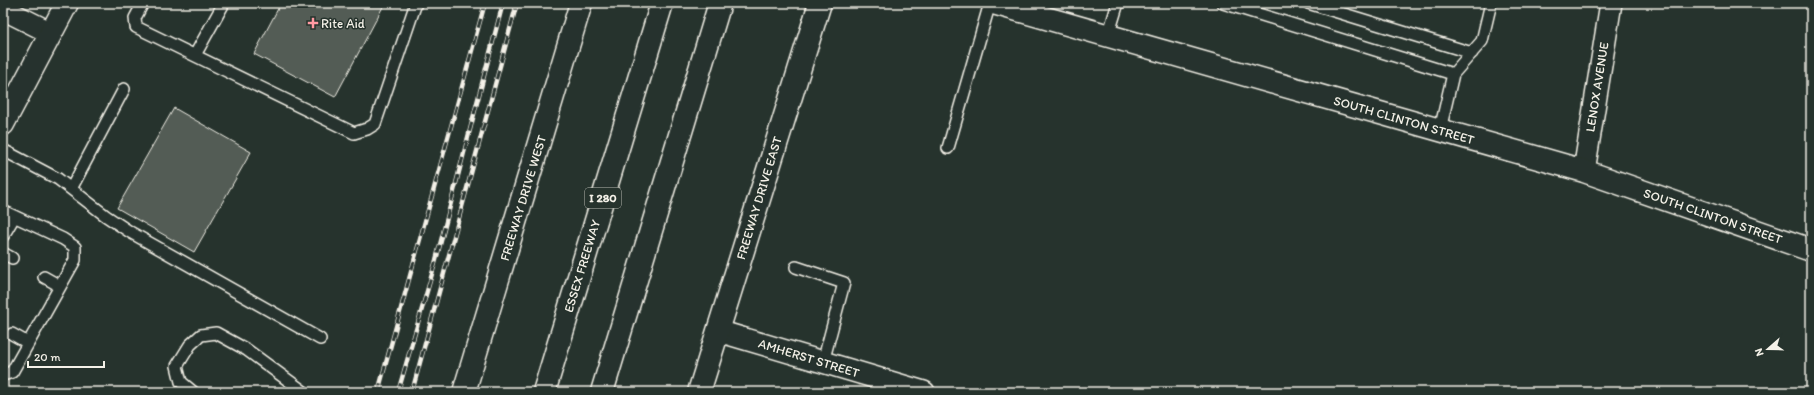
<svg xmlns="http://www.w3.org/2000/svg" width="1814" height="395" viewBox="0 0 1814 395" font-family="Itim,sans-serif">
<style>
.building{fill:#525c55;stroke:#f4f1e8}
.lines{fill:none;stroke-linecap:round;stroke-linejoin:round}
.lane-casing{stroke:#f4f1e8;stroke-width:14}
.street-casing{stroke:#f4f1e8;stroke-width:24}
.secondary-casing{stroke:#f4f1e8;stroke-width:25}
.primary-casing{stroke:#f4f1e8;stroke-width:25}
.highway-casing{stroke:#f4f1e8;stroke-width:25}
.lane{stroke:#26332d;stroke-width:11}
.street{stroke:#26332d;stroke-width:21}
.secondary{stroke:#26332d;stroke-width:22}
.primary{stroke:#26332d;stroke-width:22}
.highway{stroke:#26332d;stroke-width:22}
.rail-casing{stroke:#f4f1e8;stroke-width:4.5}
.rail{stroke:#26332d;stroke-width:3;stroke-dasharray:9;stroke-linecap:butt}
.poi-dot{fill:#ff9aa2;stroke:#26332d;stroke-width:1.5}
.labels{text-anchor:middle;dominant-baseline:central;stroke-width:3;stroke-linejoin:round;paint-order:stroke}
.shield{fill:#26332d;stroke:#b6b8b0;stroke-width:1}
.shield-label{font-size:12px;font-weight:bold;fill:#f4f1e8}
.poi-label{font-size:13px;fill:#f4f1e8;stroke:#26332d;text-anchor:start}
.street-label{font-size:13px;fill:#f4f1e8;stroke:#26332d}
</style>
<rect width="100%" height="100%" fill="#26332d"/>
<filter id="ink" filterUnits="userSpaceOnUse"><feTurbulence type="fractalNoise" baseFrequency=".025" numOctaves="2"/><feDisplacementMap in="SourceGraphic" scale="8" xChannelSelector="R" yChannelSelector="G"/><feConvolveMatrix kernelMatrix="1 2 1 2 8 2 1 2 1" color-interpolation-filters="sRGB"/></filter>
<g filter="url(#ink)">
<path class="building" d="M281 3H385L335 97 254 54Z
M174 108 251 152 194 252 117 208Z"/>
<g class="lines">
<defs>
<path id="lane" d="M143 3 135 18 136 27 354 133 367 129 375 124 416 3
M1223 3 1453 74
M1308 3 1472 53
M1108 36 1118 3
M195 55 224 3
M1440 130 1453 74 1482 41 1491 3
M948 148 990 3
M3 150 58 179 106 216 130 232 320 339
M71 189 124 89
M3 211 63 239 75 247V260L12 372 3 375
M3 236 14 217
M3 253 12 258
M796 267 844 283 823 362
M44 277 60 286
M12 334 28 343
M193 392 181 382 177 366 190 345 201 335 216 333 247 350 304 392"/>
<path id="street" d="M3 9 51 33
M1584 171 1611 3
M718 331 924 392"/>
<path id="secondary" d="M993 3 1584 171 1811 250
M464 392 581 3
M699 392 820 3"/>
<path id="primary" d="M3 124 67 3"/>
<path id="highway" d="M544 392 662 3
M602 392 720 3"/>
</defs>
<use href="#lane" class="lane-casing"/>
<use href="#street" class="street-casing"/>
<use href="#secondary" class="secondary-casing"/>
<use href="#primary" class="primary-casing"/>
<use href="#highway" class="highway-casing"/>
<use href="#lane" class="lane"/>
<use href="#street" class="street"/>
<use href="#secondary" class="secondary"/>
<use href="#primary" class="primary"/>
<use href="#highway" class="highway"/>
<defs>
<path id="rail" d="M378 392 485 3
M398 392 436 260 503 3
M412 392 517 3"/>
</defs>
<use href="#rail" class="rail-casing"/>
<use href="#rail" class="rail"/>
</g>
</g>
<path class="poi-dot" d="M311 17h4v4h4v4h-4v4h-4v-4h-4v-4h4z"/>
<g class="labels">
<rect class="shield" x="585" y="188" width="36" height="20" rx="3"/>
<g class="shield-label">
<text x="603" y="198">I 280</text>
</g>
<g class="poi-label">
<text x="321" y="23">Rite Aid</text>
</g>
<g class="street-label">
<text transform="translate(1597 87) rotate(-81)">LENOX AVENUE</text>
<text transform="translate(1404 120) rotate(16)">SOUTH CLINTON STREET</text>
<text transform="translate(523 198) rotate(-73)">FREEWAY DRIVE WEST</text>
<text transform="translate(759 198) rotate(-73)">FREEWAY DRIVE EAST</text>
<text transform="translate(1713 216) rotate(19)">SOUTH CLINTON STREET</text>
<text transform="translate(582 266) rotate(-73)">ESSEX FREEWAY</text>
<text transform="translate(809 358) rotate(17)">AMHERST STREET</text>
</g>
</g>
<rect width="1814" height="395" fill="none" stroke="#26332d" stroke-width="16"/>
<rect x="8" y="8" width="1798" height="379" fill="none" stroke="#f4f1e8" stroke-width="1.5" filter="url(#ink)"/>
<g transform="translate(1768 349) rotate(250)" stroke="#26332d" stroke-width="3" paint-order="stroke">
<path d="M0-3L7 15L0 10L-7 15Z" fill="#f4f1e8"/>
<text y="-6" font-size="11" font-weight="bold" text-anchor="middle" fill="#f4f1e8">N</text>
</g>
<path d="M28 361v6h76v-6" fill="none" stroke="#f4f1e8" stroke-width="2"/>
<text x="34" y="361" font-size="12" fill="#f4f1e8" stroke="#26332d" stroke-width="3" paint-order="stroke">20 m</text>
</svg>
